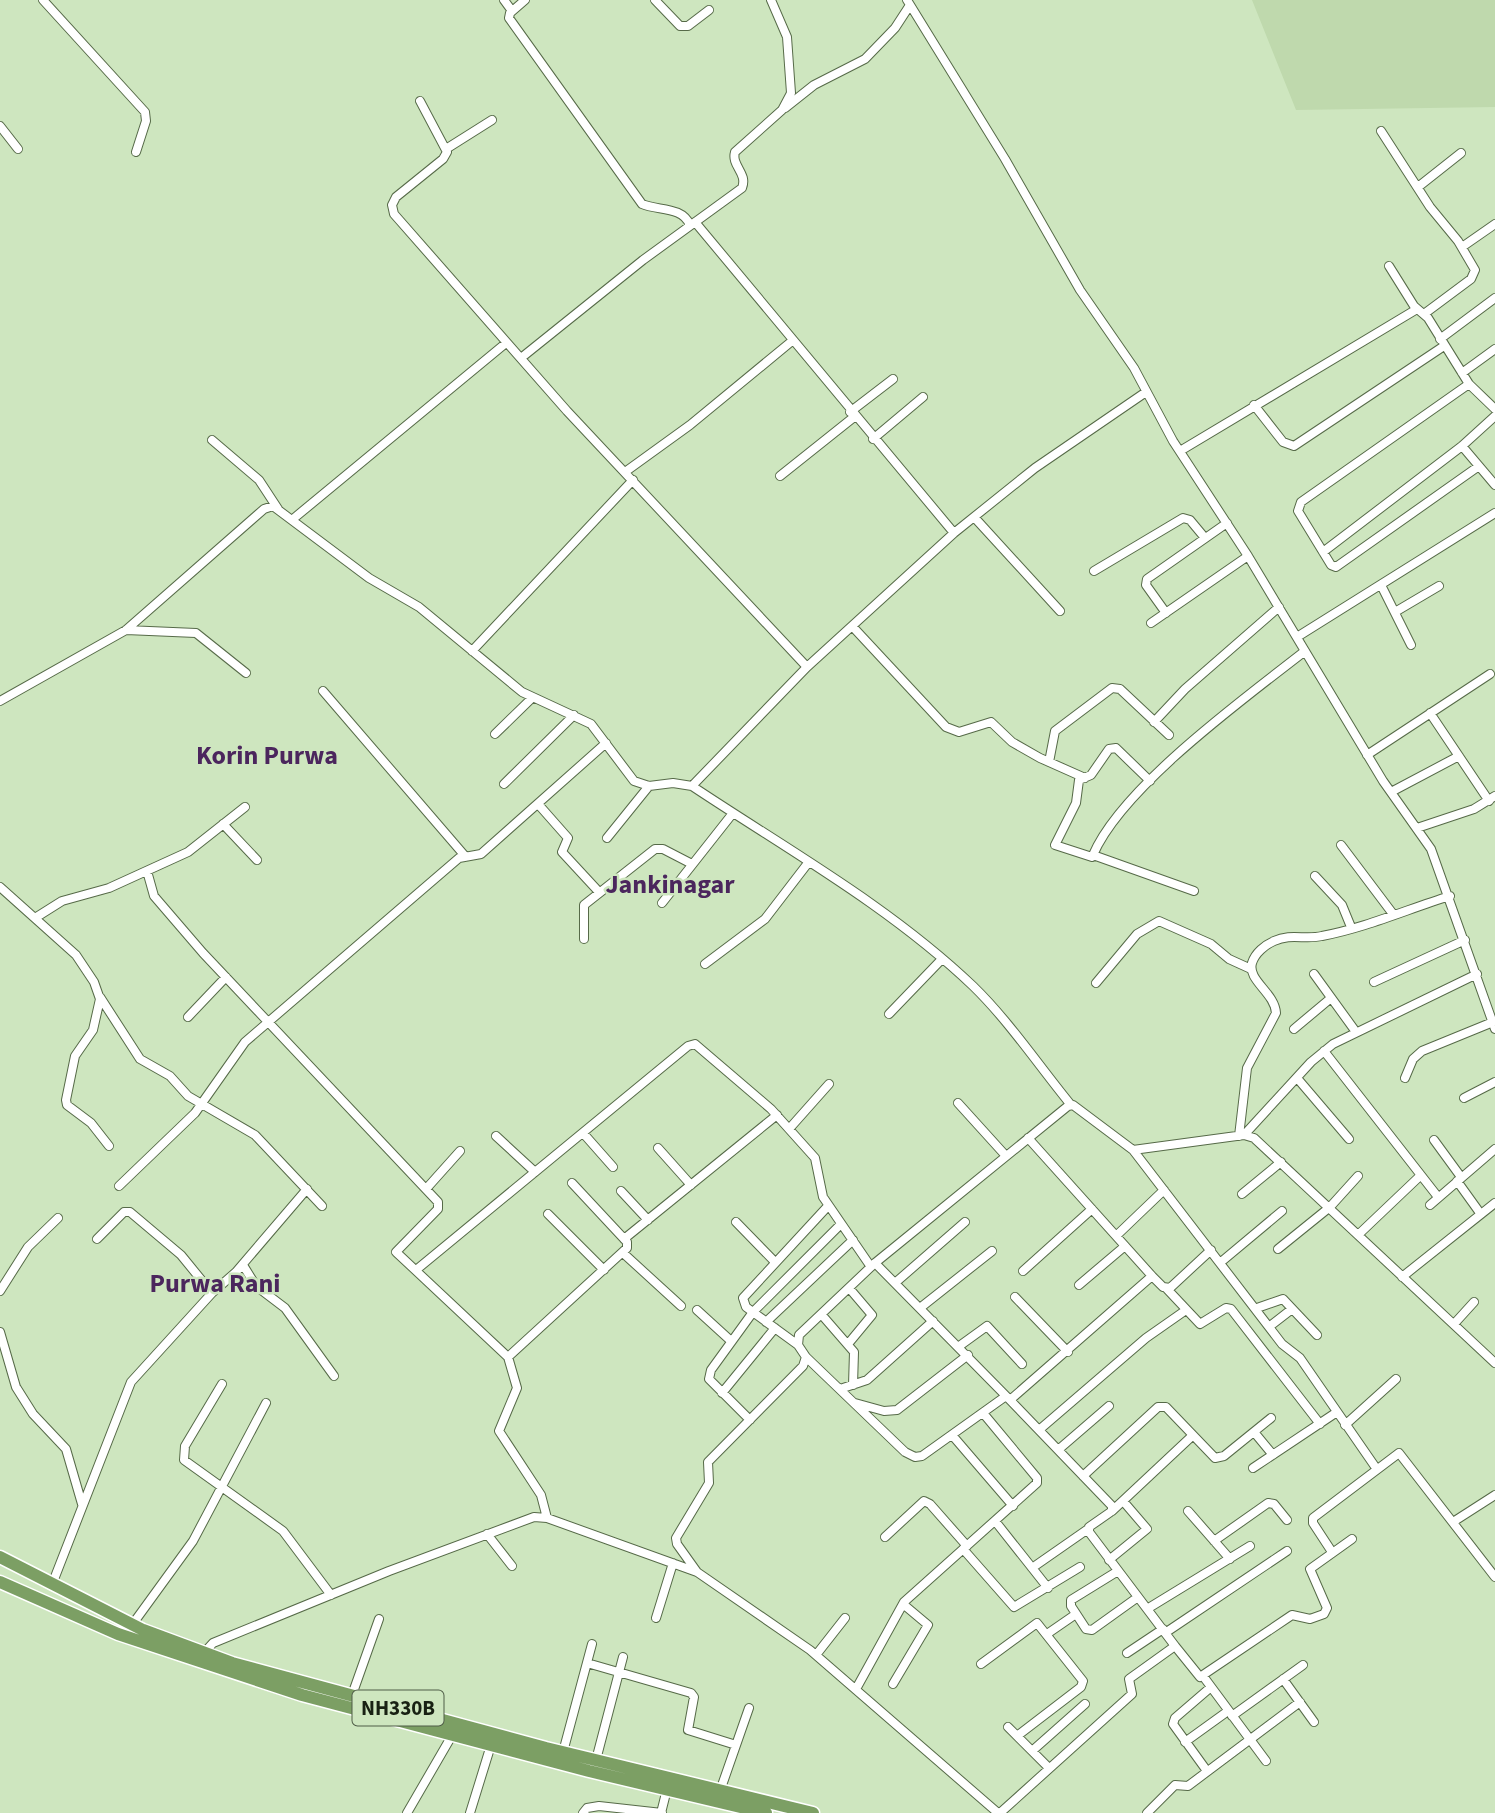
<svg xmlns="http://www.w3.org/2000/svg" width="1495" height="1813" viewBox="0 0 1495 1813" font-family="'Source Sans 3',sans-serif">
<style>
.built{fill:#bfd9ad}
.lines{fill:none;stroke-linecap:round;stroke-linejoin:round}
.minor-casing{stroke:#566a48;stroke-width:10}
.highway-casing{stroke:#fff;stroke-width:15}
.minor{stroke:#fff;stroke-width:8}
.highway{stroke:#7c9f64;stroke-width:12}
.labels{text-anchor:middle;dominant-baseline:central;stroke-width:5;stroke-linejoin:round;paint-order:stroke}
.shield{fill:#cee6bf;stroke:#4f5c47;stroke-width:2}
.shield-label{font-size:21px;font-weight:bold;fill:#182113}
.quarter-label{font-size:26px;font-weight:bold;fill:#4b265d;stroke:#cee6bf}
</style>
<rect width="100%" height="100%" fill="#cee6bf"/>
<path class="built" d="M1252 0H1495V107L1296 110Z"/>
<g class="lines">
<defs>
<path id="minor" d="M43 0 145 112 146 121 136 152
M504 0 512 11
M525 0 510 13 509 18 642 204C658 211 682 206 690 225
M655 0 680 26H688L709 10
M907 0 1005 159 1080 290 1134 368 1173 441 1248 556 1383 781 1431 849 1495 1029
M420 101 447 152 443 159 396 197 392 205 394 214 567 411 807 667
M785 108 814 85 865 59 895 28 910 5
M0 126 18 149
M1381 131 1430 207 1458 241 1475 270 1471 279 1424 314
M446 149 492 120
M1418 187 1461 153
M695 222 954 533
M1462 247 1495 224
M1389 266 1414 306 1428 318 1469 384 1495 409
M1440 339 1495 298
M521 358 643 260 742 188C748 173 731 166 735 152L782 110 791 93 787 37 771 0
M1462 373 1495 349
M1469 384 1301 502 1298 511 1331 565 1336 567 1479 466
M1254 405 1283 442 1294 446 1444 346
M850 412 893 379
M873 439 923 397
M212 440 259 480 278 509
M1462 446 1495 485
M1180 451 1417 309
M625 472 690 425 792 341
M780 476 854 417
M974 517 1060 611
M293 519 506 343
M1323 552 1462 446 1495 416
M1094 571 1183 518 1190 520 1205 538
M1381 585 1411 645
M1395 612 1439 586
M1166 613 1146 585 1147 579 1227 523
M1151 623 1248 556
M852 626 946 727 959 732 991 722 1012 742 1040 758 1085 778
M126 630 196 633 246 673
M1297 637 1495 513
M472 651 633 480
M323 691 465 856
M0 701 126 630 264 509 273 506 369 578 419 607 522 692 591 724 634 781 649 786 673 783 692 786 807 667 954 533 1035 468 1146 392
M1430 713 1489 801
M1154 722 1185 689 1279 607
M495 734 532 698
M1367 755 1490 674
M1049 762 1055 731 1112 688 1120 689 1169 735
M504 784 574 715
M692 786C788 850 889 906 973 986 1009 1021 1039 1066 1071 1105
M1391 792 1459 756
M538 804 568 838 562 852 599 892
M223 824 257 860
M1417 828 1474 809 1495 796
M607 838 649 786
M1341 845 1393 914
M1092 857 1055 845 1076 803 1079 780 1091 775 1109 749 1116 748 1150 781
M147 871 154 896 203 953 438 1202V1209L396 1252 508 1357 517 1388 499 1431 541 1495 547 1518
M1315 876 1342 905 1351 927
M0 887 76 955 94 982 100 999 93 1030 75 1056 66 1100 67 1105 91 1123 109 1146
M1194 891 1093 855C1122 787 1245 698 1305 651
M662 903 733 813
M35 918 62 901 109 888 188 852 245 807
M584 939V905L655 849H663L692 864
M705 964 765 919 808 863
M1314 974 1356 1032
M1374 982 1465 940
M1096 983 1137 934 1159 921 1211 944 1229 959 1251 969
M100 997 140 1059 170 1076 188 1096 255 1135 322 1206
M889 1014 941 960
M188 1017 226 977
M1294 1029 1331 998
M1324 1051 1438 1197
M1297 1078 1349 1139
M1405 1078 1413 1059 1422 1051 1493 1022
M1464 1098 1495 1082
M958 1103 1006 1156
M789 1129 829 1084
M583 1133 613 1167
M1244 1135 1311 1062 1333 1044 1477 974
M496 1136 535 1172
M1239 1136 1247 1068 1276 1013C1275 993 1247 980 1252 963 1255 953 1265 945 1274 941 1291 933 1305 940 1322 936 1365 928 1408 909 1450 896
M1028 1138 1152 1276
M1434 1140 1461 1177
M658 1148 691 1185
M1133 1150 1282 1344 1300 1358 1376 1468
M1457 1181 1480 1213
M119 1186 195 1113 245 1042 459 858 481 854 606 743
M426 1189 460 1151
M621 1191 648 1220
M1242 1194 1281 1162
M1430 1205 1495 1149
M548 1214 604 1270
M736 1222 775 1262
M1359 1234 1420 1176
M1116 1236 1164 1190
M97 1239 124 1212H130L181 1255 212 1293
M624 1239 777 1115
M1278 1249 1330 1207 1358 1176
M623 1253 681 1306
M1221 1262 1282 1211
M875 1263 1068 1106 1073 1105 1133 1150 1244 1135 1254 1138 1495 1363
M243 1265 256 1286 285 1308 334 1376
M416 1270 688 1046 695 1044 771 1109 815 1158 823 1197 871 1267
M1023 1271 1092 1209
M1402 1277 1495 1203
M895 1283 965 1222
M1079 1285 1125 1246
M1167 1289 1200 1324 1226 1308 1231 1309 1320 1424
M0 1291 28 1247 58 1218
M1015 1297 1068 1352
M920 1308 992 1251
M1257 1308 1283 1299 1317 1335
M697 1310 731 1341
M821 1314 854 1352 853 1385
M766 1322 853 1240
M1454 1324 1474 1302
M1270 1326 1292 1309
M0 1332 16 1387 33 1414 66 1449 82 1504
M848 1344 872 1315 849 1288
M798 1345 746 1307 743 1298 828 1206
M958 1347 987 1326 1022 1364
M508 1357 627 1248V1242L572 1183
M806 1357 905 1452 915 1457 922 1456 1006 1396
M222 1384 185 1446 184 1460 283 1531 331 1595
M840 1389 867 1380 933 1321
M722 1393 775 1328
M855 1403 884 1411 897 1410 968 1355
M750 1420 709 1379 711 1370 753 1312 841 1224
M1345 1425 1396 1379
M1039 1430 1146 1338 1186 1310
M1254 1432 1273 1455
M952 1435 1013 1506
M1058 1450 1109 1406
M1253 1468 1337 1412
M1083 1476 1158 1407H1166L1215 1458 1224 1456 1271 1418
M1112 1511 1191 1437
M1188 1511 1230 1559
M995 1521 1048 1588
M1453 1522 1495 1495
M487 1534 512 1566
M885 1537 924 1501 930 1504 967 1546
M1214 1541 1268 1503 1274 1504 1287 1520
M963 1549 1014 1607 1080 1567
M1332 1552 1313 1523V1518L1399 1453 1495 1577
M1109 1560 1147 1529 1123 1501
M1032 1568 1088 1529
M1118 1571 1071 1600V1606L1086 1629 1092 1630 1138 1597
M697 1572 677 1544 676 1538 709 1483 708 1462 803 1366 806 1357 798 1345 799 1335 875 1263 1010 1400 1152 1276 1163 1287 1170 1288 1211 1250
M53 1582 131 1382 212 1293 236 1272 307 1189
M1147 1609 1250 1546
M656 1618 673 1563
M132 1625 193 1541 266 1403
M1165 1633 1287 1551
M1047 1634 1076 1614
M1175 1646 1200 1677 1292 1615 1310 1619 1324 1614 1327 1608 1310 1569 1352 1539
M1127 1653 1163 1629
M202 1655 213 1643 389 1571 534 1517 547 1518 697 1572 810 1650 998 1813
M816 1655 845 1618
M587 1663 691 1693 694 1697 688 1730 736 1745
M981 1664 1037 1623 1083 1681 1081 1687 1017 1736
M1203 1676 1266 1761
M1283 1679 1314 1722
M893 1684 928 1625 903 1604
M856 1689 904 1602 1037 1483V1478L983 1413
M352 1695 379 1619
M1232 1716 1303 1665
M1008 1727 1049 1768
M1185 1742 1228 1711
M1032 1751 1085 1704
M563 1752 592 1644
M596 1760 623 1657
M1207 1771 1173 1724 1175 1718 1211 1687
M720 1791 749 1708
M407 1813 454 1732
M470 1813 491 1745
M583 1813 587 1808 599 1806 662 1813
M661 1813 668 1785
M1000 1813 1132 1694 1129 1679 1175 1646 1089 1532V1527L1112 1511V1506L1010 1400
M1147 1813 1175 1785 1188 1786 1300 1702"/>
<path id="highway" d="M0 1557 143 1630 232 1663 546 1748 813 1813
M0 1582 118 1634 302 1695 589 1771 766 1813"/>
</defs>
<use href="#minor" class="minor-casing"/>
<use href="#highway" class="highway-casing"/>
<use href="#minor" class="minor"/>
<use href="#highway" class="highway"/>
</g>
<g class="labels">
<rect class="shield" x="352.5" y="1690.5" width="91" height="35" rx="5"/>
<g class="shield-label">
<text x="398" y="1708">NH330B</text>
</g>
<g class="quarter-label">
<text x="267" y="755">Korin Purwa</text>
<text x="670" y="884">Jankinagar</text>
<text x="215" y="1283">Purwa Rani</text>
</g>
</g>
</svg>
